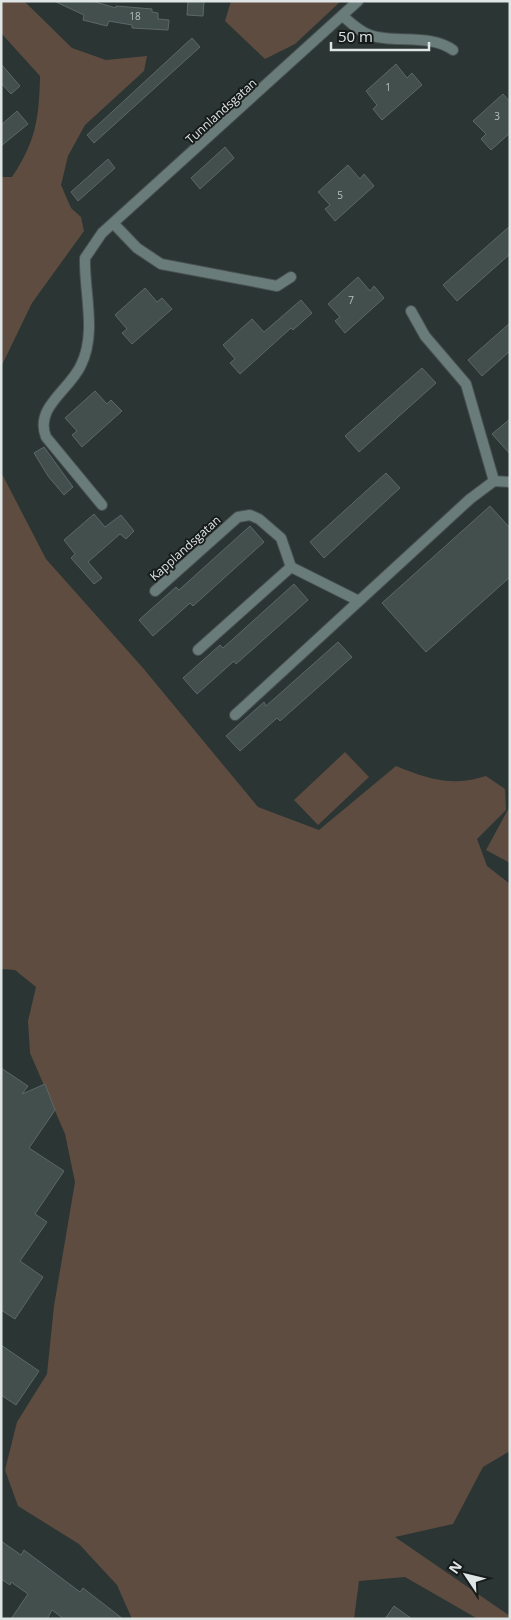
<svg xmlns="http://www.w3.org/2000/svg" width="511" height="1620" viewBox="0 0 511 1620" font-family="'Open Sans',sans-serif">
<style>
.green{fill:#5e4c40}
.building{fill:#434f4d;stroke:#5c6867}
.lines{fill:none;stroke-linecap:round;stroke-linejoin:round}
.street-casing{stroke:#485150;stroke-width:12}
.street{stroke:#697c7a;stroke-width:10}
.labels{text-anchor:middle;dominant-baseline:central;stroke-width:4;stroke-linejoin:round;paint-order:stroke}
.number-label{font-size:10px;fill:#b7c0be}
.street-label{font-size:12px;fill:#dee5e4;stroke:#171c1b}
</style>
<rect width="100%" height="100%" fill="#2b3534"/>
<path class="green" d="M1 1H24L72 48 106 60 147 56 144 71 85 125 68 156 61 185 71 208 81 217 84 231 32 303 1 367V177H12C36 141 39 119 40 76L1 33Z
M231 1H341L295 44 265 59 225 21Z
M1 472 46 559 143 668 258 807 319 830 396 766C428 779 452 787 486 776L505 789 506 810 477 839 487 866 510 884V1451L483 1467 453 1524 395 1537 510 1616V1619H478L405 1577 359 1581 354 1619H132L117 1585 79 1544 18 1506 5 1470 17 1422 47 1374 54 1306 75 1182 65 1134 30 1053 28 1021 36 987 15 970 1 969Z
M345 752 369 777 318 825 294 800Z
M510 806V863L486 850Z"/>
<path class="building" d="M54 1H92L116 8V6L152 9V12L158 13V19L169 20 168 30 132 28V25L109 21 107 26 83 20 84 15Z
M188 1H204L203 16 187 15Z
M192 38 200 47 94 143 87 135Z
M1 64 20 86 11 94 1 83Z
M396 64 407 78 412 73 422 85 382 120 373 109 377 105 366 91Z
M503 94 510 102V133L491 150 481 139 486 134 473 121Z
M17 111 28 124 1 146V125Z
M225 147 234 158 200 189 191 178Z
M108 159 115 168 78 201 71 192Z
M348 165 360 179 364 174 374 186 335 221 325 209 330 205 318 192Z
M510 226V254L457 301 443 285Z
M358 277 370 291 374 286 384 298 345 333 335 321 340 317 328 304Z
M145 288 157 302 162 298 172 309 132 344 122 333 127 329 115 315Z
M301 300 312 313 293 330 291 328 240 374 230 363 235 359 223 345 252 319 264 332Z
M510 323V351L482 376 468 360Z
M422 368 436 383 359 452 345 436Z
M95 391 107 404 111 400 122 411 82 447 72 435 77 431 65 418Z
M510 419V454L492 434Z
M44 447 73 487 64 495 48 476 34 453Z
M386 473 400 488 324 558 310 542Z
M490 506 510 528V577L426 652 382 603Z
M94 514 105 527 121 515 134 531 126 539 120 534 88 562 102 578 94 584 71 558 75 554 64 540Z
M250 526 264 542 193 606 190 603 153 636 139 620 176 587 179 590Z
M294 584 308 600 236 664 234 661 197 694 183 678 220 645 223 648Z
M338 642 352 657 280 721 277 718 240 751 226 736 264 702 266 706Z
M1 1068 28 1086 22 1094 45 1084 55 1110 29 1148 64 1171 35 1214 47 1222 20 1261 43 1277 15 1319 1 1310Z
M1 1345 39 1371 16 1405 1 1395Z
M1 1541 21 1555 24 1550 80 1592 83 1588 123 1619H64L52 1610 47 1619H11L28 1594 11 1582 10 1585 1 1579Z
M394 1606 412 1619H385Z"/>
<g class="lines">
<defs>
<path id="street" d="M344 17C353 25 364 35 377 37 402 42 432 35 453 50
M113 223 137 248 161 264 277 286 291 277
M411 311 425 336 466 384 494 481
M102 505 46 437C34 407 70 390 81 365 97 333 84 292 85 258L102 233 358 1
M155 591 238 517 250 515 259 519 281 538 291 567 359 601 470 499 494 481 510 482
M198 650 291 567
M235 715 359 601"/>
</defs>
<use href="#street" class="street-casing"/>
<use href="#street" class="street"/>
</g>
<g class="labels">
<g class="number-label">
<text x="135" y="16">18</text>
<text x="388" y="87">1</text>
<text x="497" y="116">3</text>
<text x="340" y="195">5</text>
<text x="351" y="300">7</text>
</g>
<g class="street-label">
<text transform="translate(221 111) rotate(-42)">Tunnlandsgatan</text>
<text transform="translate(185 548) rotate(-42)">Kapplandsgatan</text>
</g>
</g>
<rect width="511" height="1620" fill="none" stroke="#dee5e4" stroke-width="5"/>
<g transform="translate(466 1575) rotate(305)" stroke="#171c1b" stroke-width="4" paint-order="stroke">
<path d="M0-4L9 19L0 12L-9 19Z" fill="#dee5e4"/>
<text y="-8" font-size="14" font-weight="bold" text-anchor="middle" fill="#dee5e4">N</text>
</g>
<path d="M331 42v8h98v-8" fill="none" stroke="#dee5e4" stroke-width="2.5"/>
<text x="338" y="42" font-size="15" fill="#dee5e4" stroke="#171c1b" stroke-width="4" paint-order="stroke">50 m</text>
</svg>
